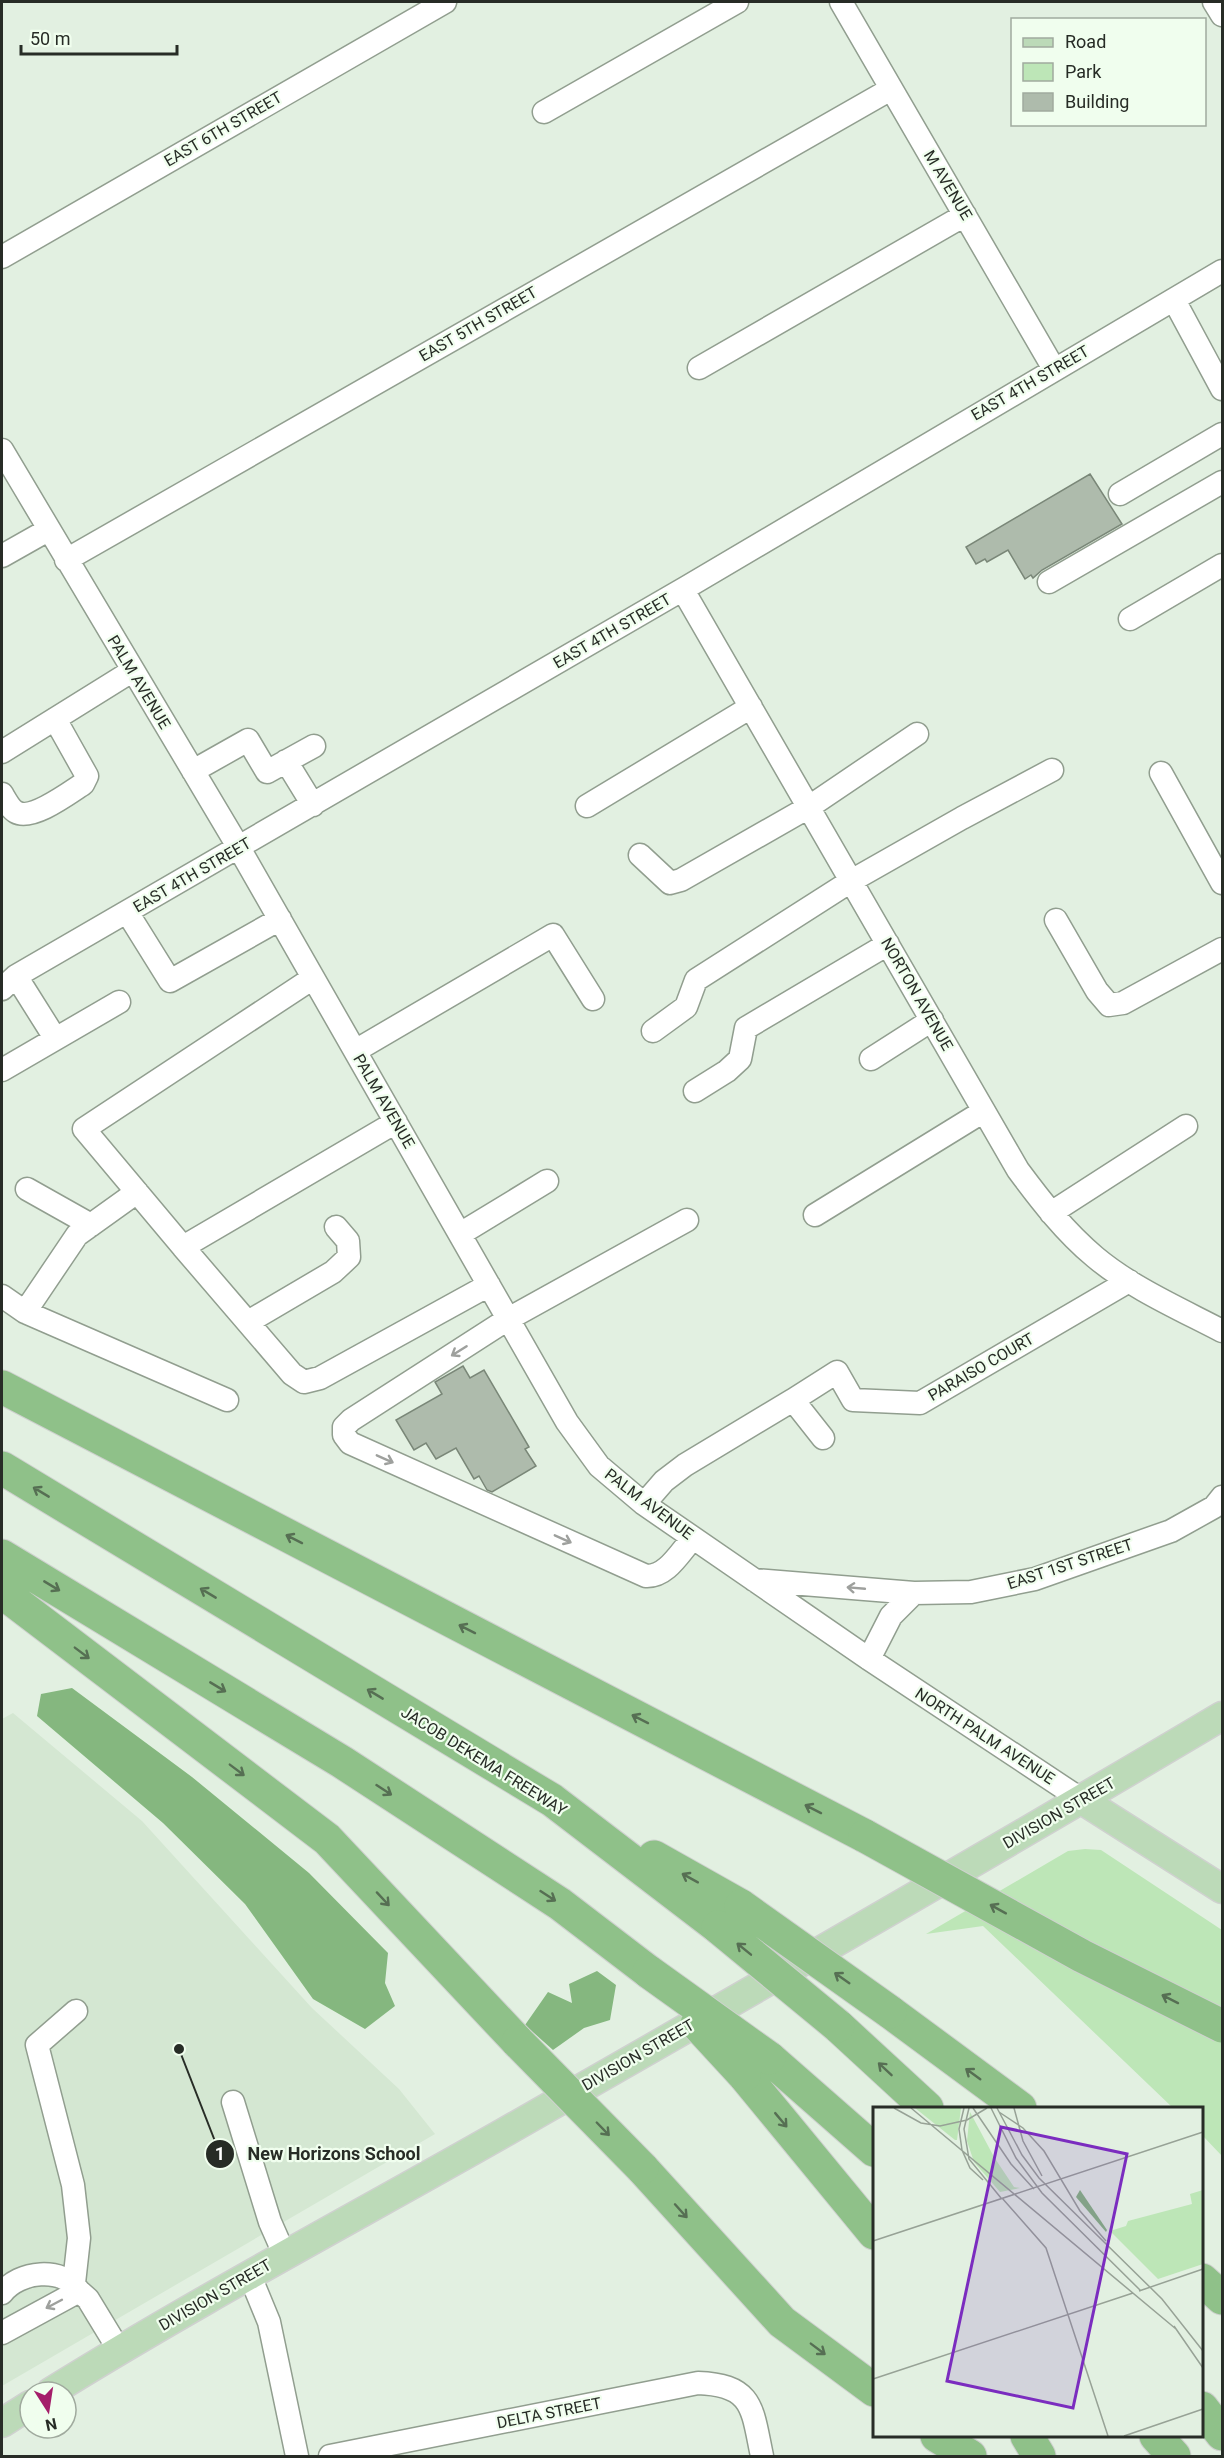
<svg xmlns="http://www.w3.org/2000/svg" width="1224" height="2458" viewBox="0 0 1224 2458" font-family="Roboto,sans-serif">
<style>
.built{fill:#d4e7d2}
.green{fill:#bde6b7}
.forest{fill:#85b77f}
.building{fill:#aebbac;stroke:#7a8778;stroke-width:1.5}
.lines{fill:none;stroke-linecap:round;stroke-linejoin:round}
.minor-casing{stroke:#919e8f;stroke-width:25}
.major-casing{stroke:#cfd1cf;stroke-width:31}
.highway-casing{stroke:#cfd1cf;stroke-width:35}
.minor{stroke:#fff;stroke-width:22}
.major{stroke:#bcdab8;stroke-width:28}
.highway{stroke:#8fc189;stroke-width:33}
.highway-bridge-casing{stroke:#cfd1cf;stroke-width:35;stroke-linecap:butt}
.highway-bridge{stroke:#8fc189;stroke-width:33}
.oneway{stroke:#9ea09d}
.oneway2{stroke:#566f53}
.labels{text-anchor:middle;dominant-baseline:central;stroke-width:4.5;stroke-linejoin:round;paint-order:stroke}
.street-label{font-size:16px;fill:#272c26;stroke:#f0feee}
.inset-road{fill:none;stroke:#97a296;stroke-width:1.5}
.view{fill:#7b2cbf;fill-opacity:0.15;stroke:#7b2cbf;stroke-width:3}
.inset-edge{fill:none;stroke:#272c26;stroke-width:3}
.leader{fill:none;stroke:#272c26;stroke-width:2}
.callout-dot{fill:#272c26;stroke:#f0feee;stroke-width:2}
.mark-label{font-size:18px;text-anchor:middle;font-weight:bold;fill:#fff}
.callout-label{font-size:18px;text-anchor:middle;font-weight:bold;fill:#272c26;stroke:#f0feee;stroke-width:4.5;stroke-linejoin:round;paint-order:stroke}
</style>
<rect width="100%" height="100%" fill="#e2f0e1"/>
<path class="built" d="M13 1713 142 1821 312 2008 399 2089 435 2134 2 2386V1719Z"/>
<path class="green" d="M1085 1849 1101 1850 1222 1930V2156L1202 2135V2108H1173L983 1926 926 1934 1068 1851Z"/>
<path class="forest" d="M72 1688 192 1777 309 1873 388 1953 385 1983 395 2006 365 2029 313 1999 245 1904 163 1823 37 1716 41 1694Z
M597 1971 616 1985 610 2020 584 2028 553 2050 525 2025 548 1992 572 2003 569 1984Z"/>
<path class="building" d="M1090 474 1122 524 1042 570 1033 578 1031 575 1025 579 1008 550 987 562 985 559 976 564 966 547Z
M463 1366 470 1378 484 1370 529 1447 525 1449 536 1466 492 1492 487 1490 479 1476 474 1479 456 1448 436 1459 426 1443 414 1450 396 1420 442 1394 435 1382Z"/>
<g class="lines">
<defs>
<path id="minor" d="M841 2 1054 369
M1214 2 1222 15
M544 112 737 2
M2 257 445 2
M1174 300 1222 389
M699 368 965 215
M2 450 239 848 567 1422 599 1466 644 1504 869 1659 1082 1800
M1120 494 1222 434
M2 556 48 530
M66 560 891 89
M1049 582 1222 482
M683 590 1018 1170C1041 1201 1065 1232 1095 1257 1132 1288 1180 1309 1222 1331
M1130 619 1222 565
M2 752 132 671
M286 761 313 805
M193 771 248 740 267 772 314 746
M1161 773 1222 883
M2 794C5 799 10 809 16 812 32 821 69 793 83 784L87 776 55 719
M587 806 751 707
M640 855 670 883 681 880 809 807 917 734
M127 912 170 981 280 919
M1056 920 1097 991 1109 1005 1123 1003 1222 949
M16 976 55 1038
M313 978 84 1129 183 1247 396 1122
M2 989 16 976 687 587 1222 271
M653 1031 686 1007 696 980 851 881 962 818 1052 770
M355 1051 553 935 593 999
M871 1059 932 1020
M2 1070 119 1002
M695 1091 727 1071 740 1059 746 1028 888 944
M27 1189 91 1225
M1051 1213 1186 1126
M815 1215 984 1111
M687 1220 508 1319 351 1420 344 1427V1435L350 1443 646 1576C667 1577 680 1552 693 1538
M460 1234 547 1181
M183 1247 292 1374 304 1382 320 1378 489 1285
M2 1296 25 1312 227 1400
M25 1312 77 1235 137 1192
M248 1322 333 1272 349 1257 348 1241 336 1227
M793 1400 837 1372 853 1400 920 1403 1129 1281
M644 1504 664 1481 685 1465 793 1400 823 1438
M754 1580 914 1593
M869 1659 891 1616 914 1593 971 1592 1035 1579 1171 1531 1214 1507 1222 1497
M233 2102 270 2222 285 2256
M250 2276 269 2322 297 2456
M74 2283 79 2238 73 2185 37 2045 76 2011
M2 2293C19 2271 62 2266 79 2291
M2 2333 79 2291 88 2299 119 2350
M330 2456 698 2383C754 2385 752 2409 762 2456"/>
<path id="major" d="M1082 1800 1222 1889
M51 2392C199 2300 354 2218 505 2132 745 1995 985 1857 1222 1716
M2 2423 30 2405"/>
<path id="highway" d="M2 1387 865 1836
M2 1468 552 1800 718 1927
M2 1556 342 1762 560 1904 649 1972
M2 1592 327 1839 518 2042
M654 1857 741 1906
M890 2012 1020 2108
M838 2026 927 2108
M769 2058 874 2150
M744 2075 874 2233
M642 2168 782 2322 874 2390
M1202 2280 1222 2298
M1202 2408 1222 2434
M937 2436 970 2456
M1027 2436 1039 2456
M1156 2436 1174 2456"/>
</defs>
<use href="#minor" class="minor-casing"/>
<use href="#major" class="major-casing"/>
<use href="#highway" class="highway-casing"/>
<use href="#minor" class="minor"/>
<use href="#major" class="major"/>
<use href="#highway" class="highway"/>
<defs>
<path id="highway-bridge" d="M865 1836 1082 1956 1222 2026
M741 1906 890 2012
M718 1927 838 2026
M649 1972 769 2058
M697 2024 744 2075
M518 2042 642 2168"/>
</defs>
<use href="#highway-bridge" class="highway-bridge-casing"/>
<use href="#highway-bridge" class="highway-bridge"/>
</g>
<defs><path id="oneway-shaft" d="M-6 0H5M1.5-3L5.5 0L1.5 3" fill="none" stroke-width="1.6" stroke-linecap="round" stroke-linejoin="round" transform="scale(1.5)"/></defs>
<g class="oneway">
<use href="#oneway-shaft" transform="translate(459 1351) rotate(148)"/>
<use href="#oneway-shaft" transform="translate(385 1459) rotate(24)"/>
<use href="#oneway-shaft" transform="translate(563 1539) rotate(24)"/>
<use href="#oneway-shaft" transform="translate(856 1588) rotate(-175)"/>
<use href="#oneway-shaft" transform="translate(54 2304) rotate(152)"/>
</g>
<g class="oneway2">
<use href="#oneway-shaft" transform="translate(41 1492) rotate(-149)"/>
<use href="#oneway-shaft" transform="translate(294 1539) rotate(-153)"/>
<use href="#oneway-shaft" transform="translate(52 1586) rotate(31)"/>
<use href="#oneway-shaft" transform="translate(208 1593) rotate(-149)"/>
<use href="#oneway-shaft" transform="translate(467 1629) rotate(-153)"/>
<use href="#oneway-shaft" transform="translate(82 1653) rotate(37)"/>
<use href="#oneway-shaft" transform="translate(218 1687) rotate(31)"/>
<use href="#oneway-shaft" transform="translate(375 1694) rotate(-149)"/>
<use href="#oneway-shaft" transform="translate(640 1719) rotate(-153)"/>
<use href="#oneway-shaft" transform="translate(237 1770) rotate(37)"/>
<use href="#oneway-shaft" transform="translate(384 1790) rotate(33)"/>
<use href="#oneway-shaft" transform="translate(813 1809) rotate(-153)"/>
<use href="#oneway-shaft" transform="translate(690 1878) rotate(-151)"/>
<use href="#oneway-shaft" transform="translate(548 1896) rotate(33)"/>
<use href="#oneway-shaft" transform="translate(383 1899) rotate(47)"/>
<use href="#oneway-shaft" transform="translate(998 1909) rotate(-151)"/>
<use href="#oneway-shaft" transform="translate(744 1949) rotate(-141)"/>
<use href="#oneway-shaft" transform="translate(842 1978) rotate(-145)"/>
<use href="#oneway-shaft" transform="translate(1170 1999) rotate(-153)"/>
<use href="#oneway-shaft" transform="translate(885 2069) rotate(-137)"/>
<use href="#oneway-shaft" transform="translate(973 2074) rotate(-144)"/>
<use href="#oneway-shaft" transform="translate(781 2120) rotate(50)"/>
<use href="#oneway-shaft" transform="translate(603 2129) rotate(46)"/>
<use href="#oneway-shaft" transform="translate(681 2211) rotate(48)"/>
<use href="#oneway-shaft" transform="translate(818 2349) rotate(37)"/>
</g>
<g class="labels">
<g class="street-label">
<text transform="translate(223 129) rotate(-30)">EAST 6TH STREET</text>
<text transform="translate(948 185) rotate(59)">M AVENUE</text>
<text transform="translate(478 324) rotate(-30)">EAST 5TH STREET</text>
<text transform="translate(1030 383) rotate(-30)">EAST 4TH STREET</text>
<text transform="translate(612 631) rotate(-30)">EAST 4TH STREET</text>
<text transform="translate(139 682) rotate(59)">PALM AVENUE</text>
<text transform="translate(192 875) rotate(-30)">EAST 4TH STREET</text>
<text transform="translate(917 994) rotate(60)">NORTON AVENUE</text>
<text transform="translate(384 1101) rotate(60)">PALM AVENUE</text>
<text transform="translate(981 1367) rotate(-30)">PARAISO COURT</text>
<text transform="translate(649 1504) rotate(37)">PALM AVENUE</text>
<text transform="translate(1070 1564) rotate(-18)">EAST 1ST STREET</text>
<text transform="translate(985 1736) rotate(33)">NORTH PALM AVENUE</text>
<text transform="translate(484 1761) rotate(32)">JACOB DEKEMA FREEWAY</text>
<text transform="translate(1059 1813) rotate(-30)">DIVISION STREET</text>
<text transform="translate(638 2055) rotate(-30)">DIVISION STREET</text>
<text transform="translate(215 2295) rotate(-30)">DIVISION STREET</text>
<text transform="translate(549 2413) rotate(-11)">DELTA STREET</text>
</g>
</g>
<g transform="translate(873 2107)">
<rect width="330" height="330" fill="#e2f0e1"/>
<path d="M42 1H88L84 33H82ZM97 5 121 50 141 80 147 81 127 85 101 55 94 34ZM330 83V157L285 172 237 124 253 119 255 114 319 97 317 87Z" fill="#bde6b7"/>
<path d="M207 83 234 123 233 125 203 90Z" fill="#85b77f"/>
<path class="inset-road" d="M21 1 48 16 67 19 94 13 114 1M38 1 303 222M91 1 86 22 89 43 97 61 110 73M96 1 91 22 96 52 128 91M100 1 138 57 161 82M118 1 143 51 169 86 268 184M124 1 149 48 166 71 289 192 330 244M141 1 150 34 169 69M126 5 150 21 171 44 207 104 233 134M129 91 173 141 235 329M0 134 330 25M266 184 330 162M301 219 330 261M0 272 260 186M251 329 330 302"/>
<path class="view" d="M128 20 254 47 200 301 74 274Z"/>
<rect width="330" height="330" class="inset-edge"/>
</g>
<path class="leader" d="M179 2049L220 2154"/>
<g class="callout-dot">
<circle cx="179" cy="2049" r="6"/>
<circle cx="220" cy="2154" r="15"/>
</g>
<g class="mark-label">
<text x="220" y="2160">1</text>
</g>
<g class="callout-label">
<text x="334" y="2160">New Horizons School</text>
</g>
<rect width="1224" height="2458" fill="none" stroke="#272c26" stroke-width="6"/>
<rect x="1011" y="18" width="195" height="108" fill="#f0feee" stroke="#a0aa9e" stroke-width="1.5"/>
<rect x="1023" y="38" width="30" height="9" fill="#bcdab8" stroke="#a0aa9e" stroke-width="1.5"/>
<text x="1065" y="48" font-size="18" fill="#272c26">Road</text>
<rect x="1023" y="63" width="30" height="18" fill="#bde6b7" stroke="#a0aa9e" stroke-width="1.5"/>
<text x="1065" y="78" font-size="18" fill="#272c26">Park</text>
<rect x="1023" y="93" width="30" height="18" fill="#aebbac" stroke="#a0aa9e" stroke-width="1.5"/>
<text x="1065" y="108" font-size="18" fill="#272c26">Building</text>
<g transform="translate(48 2410) rotate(168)"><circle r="28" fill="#f0feee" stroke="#a0aa9e" stroke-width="1.5"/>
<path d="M0-4.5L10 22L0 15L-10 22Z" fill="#a41e6a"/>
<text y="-9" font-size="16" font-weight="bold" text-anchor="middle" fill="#272c26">N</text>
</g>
<path d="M21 45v9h156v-9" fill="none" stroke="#272c26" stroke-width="3"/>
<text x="30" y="45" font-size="18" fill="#272c26" stroke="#f0feee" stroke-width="4.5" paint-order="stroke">50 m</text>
</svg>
